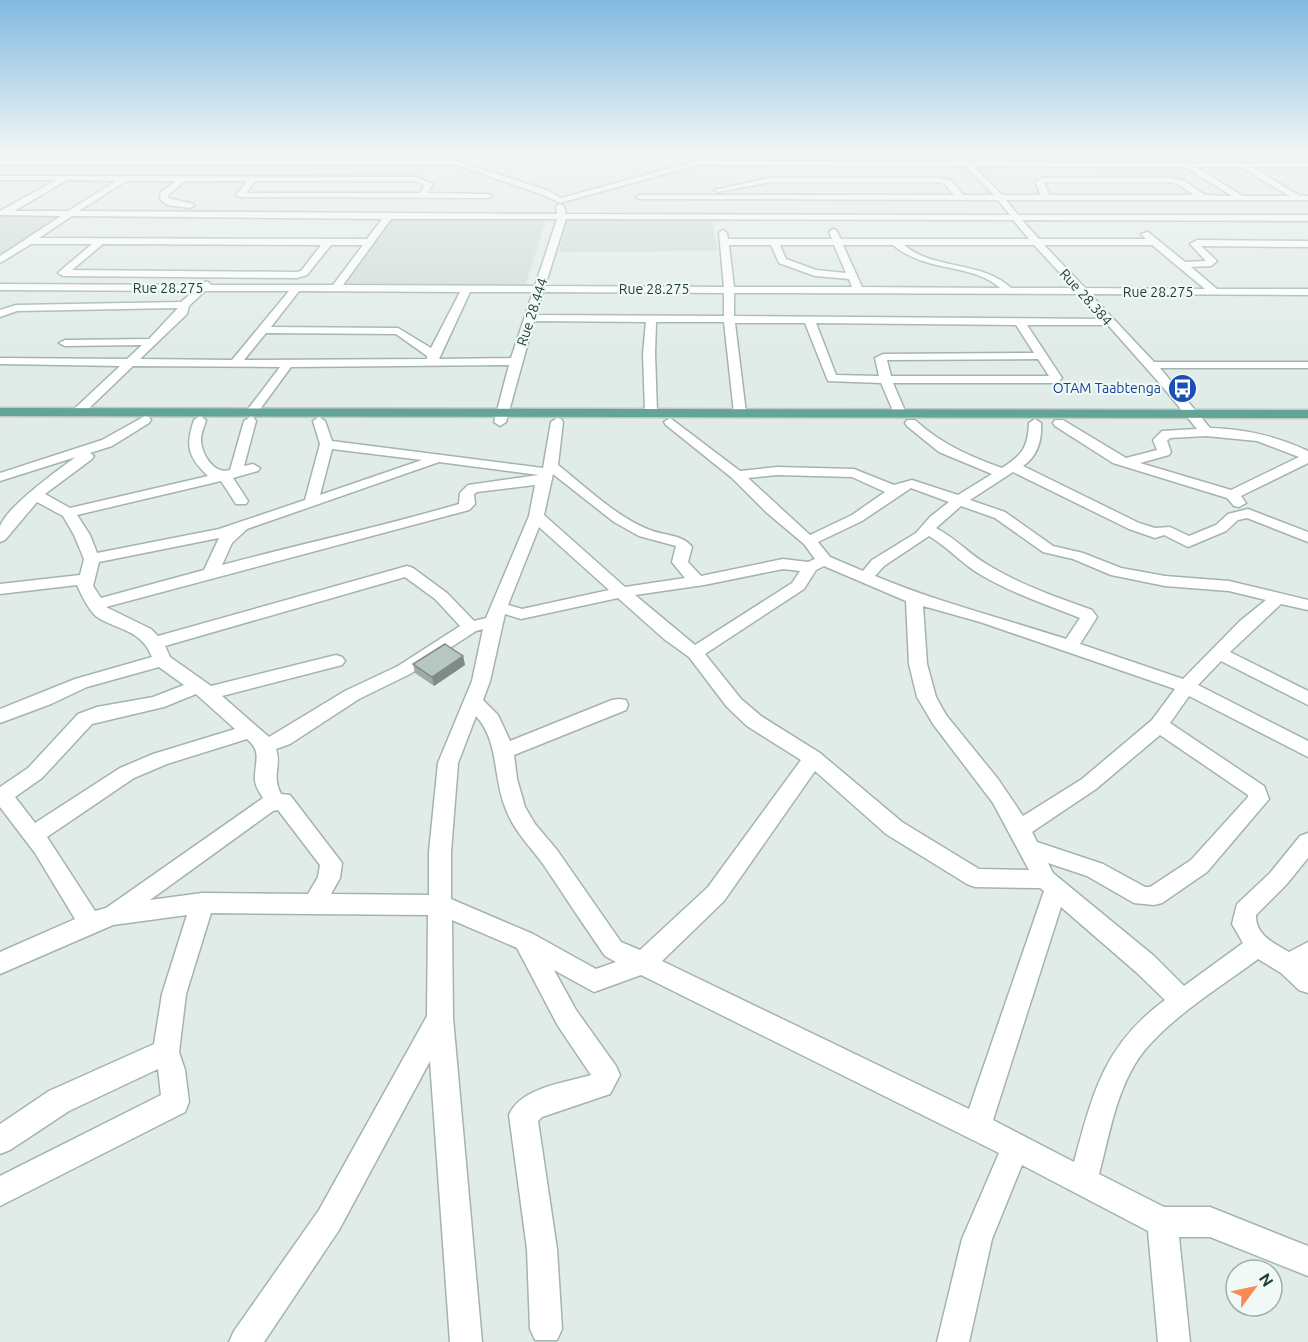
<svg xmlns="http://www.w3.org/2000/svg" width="1308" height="1342" viewBox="0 0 1308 1342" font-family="Ubuntu,sans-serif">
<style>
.built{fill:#cfdcd7}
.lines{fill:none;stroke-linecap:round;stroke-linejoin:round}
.minor-casing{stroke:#a3b4b0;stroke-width:3}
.major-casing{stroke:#c1c9c8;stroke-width:3}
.minor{fill:#fff;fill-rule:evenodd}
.major{fill:#63a499;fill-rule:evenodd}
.wall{fill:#9daba6}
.shaded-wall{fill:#7f8b87}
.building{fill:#b6c7c1;stroke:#7f8b87;stroke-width:1.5}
.labels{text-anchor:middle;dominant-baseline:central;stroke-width:4.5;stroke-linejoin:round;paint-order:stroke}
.far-street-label{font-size:14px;fill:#203e39;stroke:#f1f9f6}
.far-transit-label{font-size:14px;fill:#164399;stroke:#f1f9f6;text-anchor:end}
</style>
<rect width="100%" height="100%" fill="#e1ece8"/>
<path class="built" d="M0 215H65L0 256Z
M390 219 546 220 525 286 345 285Z
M567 220H712L718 251 559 252Z"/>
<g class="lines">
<defs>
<path id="minor" d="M962 158 969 162 1308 163V167H1252L1300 196H1308V200H1006L1018 215H1308V221L1022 220 1039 239H1146L1141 234 1148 232 1185 262 1206 261 1190 244 1197 240 1308 241V247L1201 246 1217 261 1211 266 1191 267 1217 289H1308V295L1090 294 1154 362H1308V368H1160L1210 428C1245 429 1276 436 1308 451V463L1241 496 1246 503 1239 507 1234 506 1227 498 1113 463 1055 426 1053 423 1055 420H1063L1126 458 1157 450 1153 440 1162 431 1197 429 1162 386 1108 325H1027L1062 378 1058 383H893L906 413 900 417 894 413 881 383 828 381 805 323H735L746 413 740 417 734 413 724 322H656L655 354 657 412 651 416 645 412 643 354 646 322 534 321 506 422 500 426 494 422 509 365 291 367 255 416 251 417 245 413 280 367 133 366 82 415 78 416 72 412 74 409 120 366 0 364V358L127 359 142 345 65 346 59 343 65 340 149 339 178 308 17 311 0 317V310L16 305 181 302 194 291 0 290V284L200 285 207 281 211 285H333L363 245H331L307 275 297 278 63 276 58 273 60 271 92 244H31L0 263V256L61 216 0 215V211L56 180H0V176L416 177 433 184 427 193 488 194 492 196 488 198 240 197 236 195 247 181H185L168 195V198L193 204 194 206 190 208 167 205 160 199 161 192 176 181H126L79 211 557 214 556 206 560 204 564 206 566 214 1010 215 998 200 640 199 636 197 640 195H954L945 184 938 182H770L718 192 714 190 770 178H938L951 180 963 195H994L965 166 697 165 560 203 543 195 457 165 0 164V160L458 161 549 191 561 198 697 161 960 162 958 160ZM974 166 1185 167 1232 196 1205 195 1183 180 1169 178H1042L1035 182 1041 195H1002ZM1196 167H1241L1289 196H1243ZM67 180 116 181 68 211H14ZM255 181H415L425 185 420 193H246ZM1044 182H1169L1178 184 1194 195H1049ZM72 216 382 219 367 239 39 238ZM391 219H557L535 286 343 285ZM566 219 1013 220 1029 239H841L836 230 833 229 829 232 832 239H728L727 233 723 230 719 233 724 287 545 286ZM103 244 321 245 301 271 297 272 72 270ZM729 245H771L779 263 815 276 849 279 852 287H734ZM780 245H834L846 273 816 270 786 259ZM843 245H893C926 273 973 263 1000 288L862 287ZM904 245H1034L1074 288H1011C981 260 935 271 904 245ZM1044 245H1152L1205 289 1085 288ZM205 291H289L232 360 140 359 187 314 189 306ZM299 291 460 292 431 348 398 328 271 327ZM470 292H533L511 358 439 359ZM543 292 724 293V316L536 315ZM734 293 1079 294 1102 319 734 316ZM816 323 1016 325 1034 353 883 354 875 358 879 376 836 375ZM266 333 396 334 427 356V359L244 360ZM1038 359 1049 376H891L887 360ZM1206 436 1257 441 1299 457 1231 490 1140 463 1169 455 1171 452 1167 441 1170 438Z
M145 416 149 417 151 420 149 423 112 446 90 453 94 456 92 459 45 494 70 508 208 476C188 457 185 446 194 420L200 416 206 420C205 425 201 433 201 439 201 454 214 475 230 470L244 421 250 417 254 418 256 421 244 466 253 464 260 468 258 471 233 478 248 501 246 504H236L221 481 77 515 90 535 97 553 219 529 305 500 320 444 313 421 319 417 325 421 332 441 543 468 551 422 557 418 561 419 563 422 558 465C586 487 616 517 650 530 664 536 682 534 692 547L688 562 701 576 783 559 808 562 815 559 804 544 766 512 732 478 666 425 664 422 670 418 740 471 777 467 854 469 894 485 912 480 958 495 992 474 939 452 907 426 905 423 907 420H915C941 444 969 456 1002 468 1022 455 1028 448 1029 423L1035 419 1041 423C1042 439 1038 456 1023 466L1139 523 1155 528 1170 527 1189 536 1216 525 1228 514 1248 509 1308 532V542L1247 518 1238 520 1226 531 1188 547 1164 535 1155 538 1129 529 1013 472 970 500 1005 512 1053 546 1083 553 1121 568 1165 576 1229 581 1308 600V610L1281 604 1230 652 1308 691V705L1221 661 1198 685 1308 741V757L1189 696 1170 723 1264 786 1269 799 1207 872 1162 903 1154 905 1134 903 1087 876 1048 863 1053 873 1154 956 1184 986 1243 943 1232 924 1237 904 1270 873 1300 836 1308 833V858L1286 885 1256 915C1255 935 1274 943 1289 952L1308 942V993L1299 990 1281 973 1258 959C1221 987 1159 1024 1135 1064 1115 1097 1109 1137 1099 1174L1164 1207H1210L1308 1246V1276L1210 1237H1179L1190 1342H1158L1148 1231 1022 1165 992 1239 969 1342H937L962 1239 999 1153 641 975 594 992 554 970 576 1010 616 1066 620 1075 610 1094 542 1117 538 1121 557 1249 562 1329 557 1340H535L530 1329 527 1249 509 1115C521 1087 565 1083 591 1075L558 1026 517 948 452 920 453 1018 482 1342H450L430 1061 339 1230 264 1342H229L234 1331 319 1210 427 1016 428 915 211 913 186 994 179 1052 185 1070 189 1102 185 1112 0 1206V1176L161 1095 158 1069 69 1111 10 1150 0 1154V1124L49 1091 154 1044 162 994 187 915 113 925 0 974V952L75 919 35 853 0 807V787L28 768 78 714 97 707 153 697 184 685 159 667 87 687 51 704 0 723V709L75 679 152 657C141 629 119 631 97 617 89 611 81 594 77 585L0 594V584L80 575 84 559 74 535 63 516 37 502 5 540 0 542C0 537 0 531 0 527 4 509 60 468 76 457L0 481V473L102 440ZM332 449 422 460 320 495ZM439 462 539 475 468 485 460 493 459 504C380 527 301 544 222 565L232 543 247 529ZM553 474 614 522 639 536 676 546 672 562 685 578 625 587 544 515ZM777 475 852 477 885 492 852 515 810 535 748 478ZM535 485 529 516 486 618 474 621 447 593 413 568 407 566 158 636 151 629 106 607 469 510 475 504 474 494 477 492ZM911 488 949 502 930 517 916 533 872 560 863 571 830 557 818 542 862 521ZM961 506 995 518 1043 552 1073 559 1111 575 1165 586 1229 591 1266 600 1240 621 1183 679 1080 644 1097 617 1092 610C1058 598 1024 586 993 568 972 557 957 539 936 528ZM539 527 609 590 522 609 508 605ZM929 536C948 547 962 564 981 575 1012 593 1047 605 1080 618L1066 639C1002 618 937 602 875 576L884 566ZM219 538 204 570 101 598 93 586 99 562ZM824 566 906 601 909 664 917 697 933 724 993 803 1029 870 979 869 902 822 820 753 761 716 741 699 705 654 804 589 816 570ZM783 569 800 571 792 583 695 645 635 595 704 585ZM405 577 435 599 460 626 398 666 345 691 269 737 222 696 342 665 345 661 342 657 336 655 211 686 170 657 165 646ZM618 598 664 639 689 657 727 707 747 726 801 760 708 887 640 950 621 942 557 850 535 824 525 807 517 779 514 755 626 710 628 705 626 700 619 699 612 700 510 741 498 715 483 700 490 681 505 614 521 619ZM923 606 980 622 1175 689 1152 720 1082 779 1023 816 998 779 946 715 936 697 927 664ZM483 629 472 681 438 763 429 852V895L331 894 340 878 342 863 290 795 281 794C271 775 282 766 276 749L290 744 359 699 410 674 476 631ZM196 694 235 729 153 754 120 768 35 823 15 797 42 778 92 724 164 707ZM476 716C499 741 493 777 505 807 513 830 529 845 543 864 564 895 584 926 605 956L616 962 596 969 533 934 451 899V852L458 763ZM1160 735 1248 795V797L1191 860 1150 887H1145L1103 864 1037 842 1032 832 1096 789ZM247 739C263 752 254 763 255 780 255 786 260 793 263 798L106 908 95 911 47 837 134 778 167 764ZM815 771 886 834 967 884 975 887 1040 888 1044 891 969 1109 662 961 724 901ZM278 810 320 865 318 877 308 894 202 893 150 900 273 811ZM1061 907 1136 972 1165 1000C1104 1045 1093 1092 1074 1162L993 1120Z"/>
<path id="major" d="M0 408 1308 410V418L0 416Z"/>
</defs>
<use href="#minor" class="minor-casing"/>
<use href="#major" class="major-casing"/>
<use href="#minor" class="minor"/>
<use href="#major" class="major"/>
</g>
<path class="wall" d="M463 656 465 665 434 686 415 673 413 664Z"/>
<path class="shaded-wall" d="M463 656 465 665 434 686 432 677Z"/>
<path class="building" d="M445 644 463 656 432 677 413 664Z"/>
<linearGradient id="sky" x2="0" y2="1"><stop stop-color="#81b9e0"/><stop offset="0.45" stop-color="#f2f6f5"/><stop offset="1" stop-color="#f2f6f5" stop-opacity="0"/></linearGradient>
<rect width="1308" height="342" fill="url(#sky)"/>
<defs>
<symbol id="bus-disc" viewBox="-11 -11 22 22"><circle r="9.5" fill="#1a4fb4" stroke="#f1f9f6"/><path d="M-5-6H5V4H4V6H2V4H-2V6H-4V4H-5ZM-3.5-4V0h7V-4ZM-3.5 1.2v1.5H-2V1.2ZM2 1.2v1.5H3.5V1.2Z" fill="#fff"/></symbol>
</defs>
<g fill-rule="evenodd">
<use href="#bus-disc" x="1166" y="372" width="33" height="33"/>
</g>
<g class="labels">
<g class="far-street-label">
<text x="168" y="288">Rue 28.275</text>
<text x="654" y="289">Rue 28.275</text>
<text x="1158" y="292">Rue 28.275</text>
<text transform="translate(1086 297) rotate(48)">Rue 28.384</text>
<text transform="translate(532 312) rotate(-72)">Rue 28.444</text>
</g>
<g class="far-transit-label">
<text x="1161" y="388">OTAM Taabtenga</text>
</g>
</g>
<g transform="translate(1254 1288) rotate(57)"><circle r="28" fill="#f1f9f6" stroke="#9daeaa" stroke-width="1.5"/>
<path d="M0-4.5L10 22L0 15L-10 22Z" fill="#f98a52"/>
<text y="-9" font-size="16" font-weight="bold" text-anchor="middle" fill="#203e39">N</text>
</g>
</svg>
